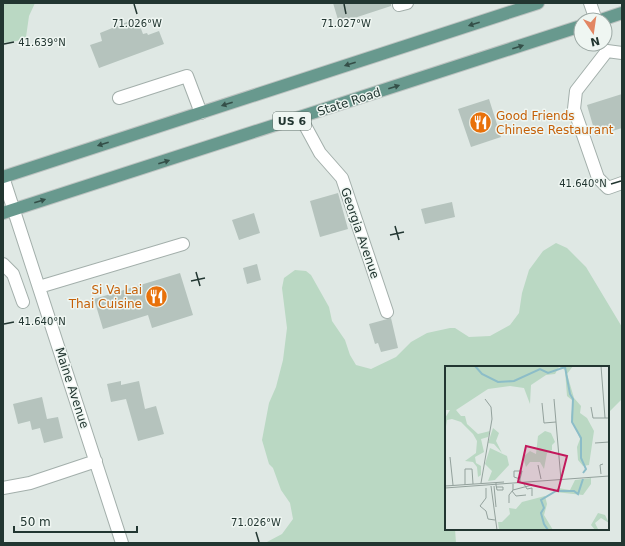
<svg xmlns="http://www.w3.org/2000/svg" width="625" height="546" viewBox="0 0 625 546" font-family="'DejaVu Sans',sans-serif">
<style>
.green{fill:#bad8c3}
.building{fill:#b5c3bd}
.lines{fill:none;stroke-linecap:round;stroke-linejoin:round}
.minor-casing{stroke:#a3afab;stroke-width:14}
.major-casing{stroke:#bdc3c1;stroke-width:14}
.minor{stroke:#fff;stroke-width:12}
.major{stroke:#68998e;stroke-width:12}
.oneway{fill:#344f48}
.ticks{fill:none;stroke:#223631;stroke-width:1.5}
.labels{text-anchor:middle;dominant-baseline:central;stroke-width:3;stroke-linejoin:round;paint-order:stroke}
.shield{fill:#eff6f2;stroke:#60706b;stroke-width:1}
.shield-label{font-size:11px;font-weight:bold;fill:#223631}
.street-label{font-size:12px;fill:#223631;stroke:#eff6f2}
.food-label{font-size:12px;fill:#c56008;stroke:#eff6f2;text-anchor:start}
.inset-river{fill:none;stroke:#8cbdc8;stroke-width:2}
.inset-road{fill:none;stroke:#93a19c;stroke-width:1}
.view{fill:#c2185b;fill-opacity:0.15;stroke:#c2185b;stroke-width:2}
.inset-edge{fill:none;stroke:#223631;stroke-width:2}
.ticks-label{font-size:10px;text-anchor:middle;fill:#223631;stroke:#eff6f2;stroke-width:3;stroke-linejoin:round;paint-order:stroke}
</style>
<rect width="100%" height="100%" fill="#dfe8e4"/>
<path class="green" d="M3 3H35L29 16 26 37 23 40 3 43Z
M556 243 567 248 586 267 622 327V399L608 413V367H446V529H455L456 543H265L282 534 293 519 290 503 281 490 273 468 269 464 262 440 269 403 276 387 283 360 287 328 282 288 284 278 295 270 306 271 311 275 329 307 332 321 345 340 350 355 356 365 371 369 396 357 411 342 427 333 450 328H455L469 337 490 336 510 325 519 313 522 293 529 270 543 251Z"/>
<path class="building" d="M333 3H391V6L339 23Z
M137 18 143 34 147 33 148 35 159 31 164 44 99 68 90 45 102 41 100 33Z
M622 94V128L596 136 587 105Z
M489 99 501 137 471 147 458 109Z
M338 193 348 229 320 237 310 201Z
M452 202 455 217 425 224 421 209Z
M254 213 260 233 239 240 232 220Z
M257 264 261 280 247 284 243 268Z
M180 273 193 315 152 328 148 315 103 329 94 299Z
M391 318 398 348 381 352 378 343 375 344 369 324Z
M121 381V385L139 381 145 409 156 406 164 434 138 441 126 399 111 402 107 384Z
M42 397 47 419 58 417 63 438 44 443 40 428 32 430 30 421 18 424 13 404Z"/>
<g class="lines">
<defs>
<path id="minor" d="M590 3 596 20
M399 5 407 3
M607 51 576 91 574 109 598 178 608 188 622 183
M607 51 622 53
M119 98 187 76 201 113
M301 118 320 153 342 178 387 312
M3 177 122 543
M3 264 13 274 23 302
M39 287 183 244
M3 488 30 483 96 461"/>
<path id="major" d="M601 20 622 13
M3 177 538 3
M3 213 581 26"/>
</defs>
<use href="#minor" class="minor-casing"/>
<use href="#major" class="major-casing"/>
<use href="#minor" class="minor"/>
<use href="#major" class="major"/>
</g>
<defs><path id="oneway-solid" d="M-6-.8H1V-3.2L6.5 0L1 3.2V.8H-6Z"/></defs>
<g class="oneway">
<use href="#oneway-solid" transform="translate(474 24) rotate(162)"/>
<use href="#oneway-solid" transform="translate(518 47) rotate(-18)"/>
<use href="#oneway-solid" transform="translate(350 64) rotate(162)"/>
<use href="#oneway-solid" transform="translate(394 87) rotate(-18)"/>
<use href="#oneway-solid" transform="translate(227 104) rotate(162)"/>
<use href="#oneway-solid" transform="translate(103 144) rotate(162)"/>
<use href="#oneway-solid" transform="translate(164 162) rotate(-18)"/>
<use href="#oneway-solid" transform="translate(40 201) rotate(-18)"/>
</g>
<path class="ticks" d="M134 4 137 14M344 4 346 14M4 44 14 42M611 184 621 181M395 226 399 240M390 235 404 232M196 272 200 286M191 281 205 278M4 324 14 322M256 532 259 542"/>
<defs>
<symbol id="restaurant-disc" viewBox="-11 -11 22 22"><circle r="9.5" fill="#e8710a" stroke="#eff6f2"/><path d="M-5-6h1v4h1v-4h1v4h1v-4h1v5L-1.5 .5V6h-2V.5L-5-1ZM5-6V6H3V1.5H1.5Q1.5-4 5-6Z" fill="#fff"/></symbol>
</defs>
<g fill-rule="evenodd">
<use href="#restaurant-disc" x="468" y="110" width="25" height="25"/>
<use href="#restaurant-disc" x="144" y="284" width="25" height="25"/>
</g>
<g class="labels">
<rect class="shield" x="273" y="112" width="38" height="18" rx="3"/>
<g class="shield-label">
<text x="292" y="121">US 6</text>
</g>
<g class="street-label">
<text transform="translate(349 102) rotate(-18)">State Road</text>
<text transform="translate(360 233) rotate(71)">Georgia Avenue</text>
<text transform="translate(72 388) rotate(72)">Maine Avenue</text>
</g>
<g class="food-label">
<text x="496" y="116">Good Friends<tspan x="496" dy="14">Chinese Restaurant</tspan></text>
<text x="142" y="290" text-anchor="end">Si Va Lai<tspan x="142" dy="14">Thai Cuisine</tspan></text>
</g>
</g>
<g transform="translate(445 366)">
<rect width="164" height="164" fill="#dfe8e4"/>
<path d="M0 0H128L122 8 129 32 136 40 135 47 142 52 149 65 144 99 138 100 133 94 132 81 135 73 126 51 128 35 122 30 120 4 114 1 110 8 101 9 86 19 85 38 79 22 65 20 43 23 11 44 16 50H20L22 58 33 68 45 65 43 71 36 73 39 86 30 91 31 97 36 100V109L33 111 32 101 28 96 20 95 31 87 32 75 28 68 16 56 7 53 2 54 0 66V52L5 44H0ZM48 62 54 67 51 75 57 87 49 78 43 77ZM100 65 106 67 110 76 107 79V84L102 87 99 103 95 96H85L81 101 78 91 85 85 91 88 93 70ZM45 82 62 90 64 99 50 114 43 115 47 105 40 98ZM146 112V118L138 129 110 126 113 122 125 124 130 114ZM100 130 102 138 99 149 108 164H54L53 156H57L65 148 64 142 71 143 77 136ZM153 147 160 149 164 157 156 152 150 157 153 163 150 164 146 159Z" fill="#bad8c3"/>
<path class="inset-river" d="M30 0 37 8 53 16 69 15 95 3 103 7 120 1 125 28 128 33 127 56 136 72V92L141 103 138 107M103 164 99 158 96 147 99 142 96 134 111 125H129L133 128 138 113"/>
<path class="inset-road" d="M156 0 160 52M109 33 116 114M97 37 99 57 111 56M146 41 148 52H164M150 77 164 76M5 91 8 119M93 99 96 113M156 108 155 99 158 98M75 113 77 105H69V111L75 113V117M36 117 47 53 46 41 40 33M51 117V119L52 124H58V121H51M79 118 82 123 87 122V130M20 119V103H27L28 118M0 120 59 116M46 120 52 164M49 120 51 141M0 122 164 110M41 122V132L35 140 41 145 43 153 50 154M68 124 87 119M67 125 71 130 81 129M64 137V129L68 124V118"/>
<path class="view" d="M81 80 122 90 113 125 73 116Z"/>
<rect width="164" height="164" class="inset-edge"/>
</g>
<g class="ticks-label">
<text x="137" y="27">71.026°W</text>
<text x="346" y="27">71.027°W</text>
<text x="42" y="46">41.639°N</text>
<text x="583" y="187">41.640°N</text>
<text x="42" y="325">41.640°N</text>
<text x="256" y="526">71.026°W</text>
</g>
<rect width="625" height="546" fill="none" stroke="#223631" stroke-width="8"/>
<g transform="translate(593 32) rotate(167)"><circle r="19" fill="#eff6f2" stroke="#9da9a5"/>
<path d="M0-3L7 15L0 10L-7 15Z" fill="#e28663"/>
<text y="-6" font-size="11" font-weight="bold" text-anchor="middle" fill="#223631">N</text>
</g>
<path d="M14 526v6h123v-6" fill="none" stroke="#223631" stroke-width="2"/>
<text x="20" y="526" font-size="12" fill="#223631" stroke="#eff6f2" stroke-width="3" paint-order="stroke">50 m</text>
</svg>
